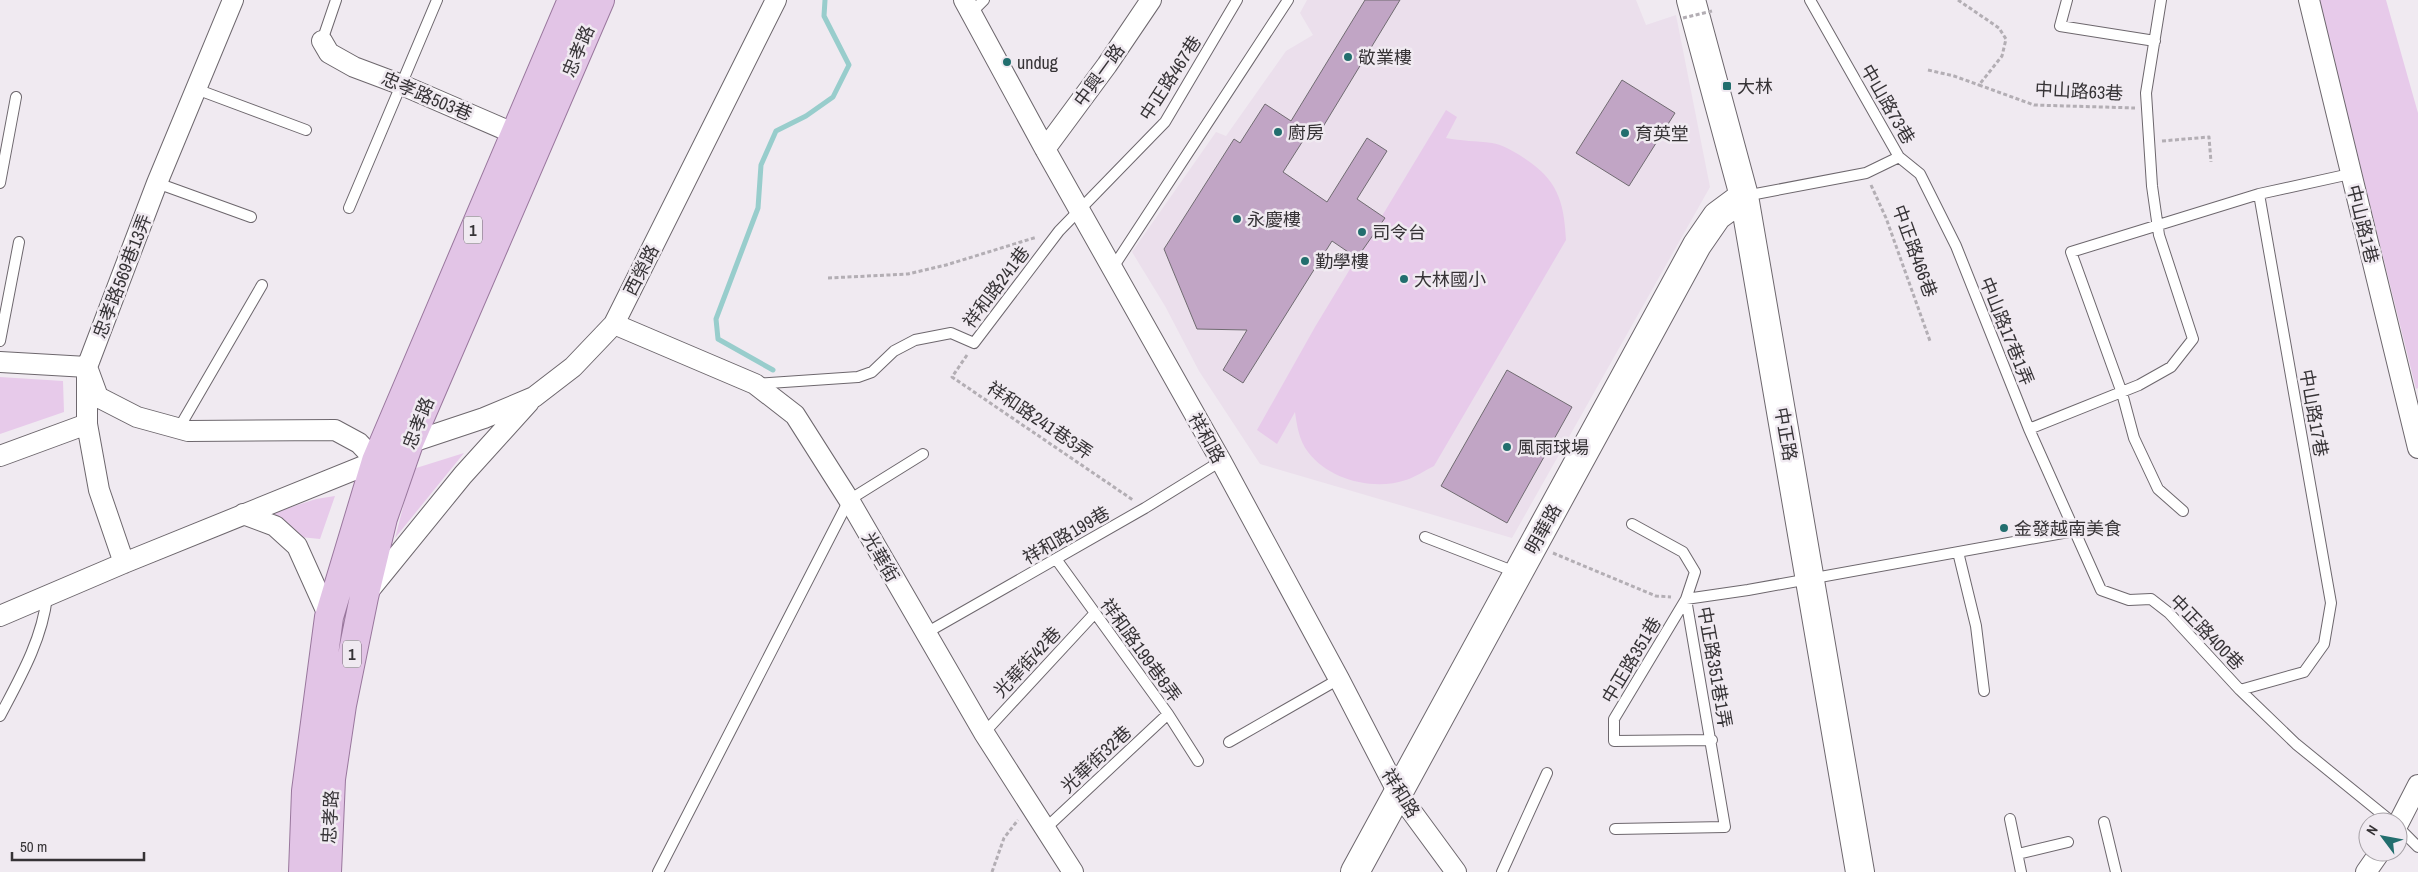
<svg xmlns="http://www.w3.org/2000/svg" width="2418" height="872" viewBox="0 0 2418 872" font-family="'Archivo Narrow','Noto Sans TC',sans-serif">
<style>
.built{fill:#ebdfec}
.green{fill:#e7caea}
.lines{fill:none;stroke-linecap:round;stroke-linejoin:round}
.stream{stroke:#98cdcc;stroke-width:5}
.building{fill:#c1a5c5;stroke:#706b71}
.lane-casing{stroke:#6d676d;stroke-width:12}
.street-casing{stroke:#6d676d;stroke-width:22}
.secondary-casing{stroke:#6d676d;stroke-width:30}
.primary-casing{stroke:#99779d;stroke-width:30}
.path{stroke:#b3aeb4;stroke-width:3;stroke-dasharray:4 2.5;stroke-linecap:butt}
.lane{stroke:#fff;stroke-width:10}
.street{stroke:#fff;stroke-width:20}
.secondary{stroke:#fff;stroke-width:28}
.primary{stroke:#e2c4e6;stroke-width:28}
.path-bridge{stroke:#b3aeb4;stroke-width:3;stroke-dasharray:4 2.5;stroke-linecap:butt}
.poi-dot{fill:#226e6e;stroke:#f0eaf1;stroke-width:2}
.labels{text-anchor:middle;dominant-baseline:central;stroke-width:5;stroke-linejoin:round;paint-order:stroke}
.shield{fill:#f0eaf1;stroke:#6e6a6e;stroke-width:1}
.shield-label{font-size:16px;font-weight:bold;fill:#363336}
.street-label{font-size:18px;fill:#363336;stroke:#f0eaf1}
.poi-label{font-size:18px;fill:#363336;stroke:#f0eaf1;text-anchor:start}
</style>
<rect width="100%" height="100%" fill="#f0eaf1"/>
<path class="built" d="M1307 0H1636L1646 25 1676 15 1710 187 1512 538 1260 464 1199 371 1165 306 1132 252 1216 132 1226 136 1286 51 1313 35 1300 13Z"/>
<path class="green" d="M2319 0H2386L2418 113V388L2416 389Z
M1446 110 1457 117 1446 138C1461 141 1476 141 1492 143 1501 144 1513 151 1521 156 1556 178 1564 198 1566 240L1434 466C1425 470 1416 477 1406 480 1374 491 1329 480 1308 452 1299 440 1297 426 1295 412L1277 444 1257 430 1315 327Z
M0 377 63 381 64 412 0 434Z
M464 453 395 538 413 469Z
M335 496 320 539 300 537 288 523 273 513 316 499Z"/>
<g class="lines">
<path class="stream" d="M773 370 718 339 716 319 758 208 761 165 776 131 806 116 833 97 849 65 824 16 825 0"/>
</g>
<path class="building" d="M1365 0H1400L1321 130 1313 125 1283 172 1327 202 1367 138 1387 151 1357 199 1385 218 1357 258 1332 241 1243 383 1223 370 1247 330 1197 329 1164 249 1234 139 1240 143 1265 104 1291 121Z
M1622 80 1675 113 1629 186 1576 153Z
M1507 370 1572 407 1507 523 1441 486Z"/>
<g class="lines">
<defs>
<path id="lane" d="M1810 0 1899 157 1920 174 1956 246 2029 429 2101 590 2129 600 2151 599 2169 613 2240 690 2296 744 2392 822
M2067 0 2060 26 2155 41
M971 13 984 0
M322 41 336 0
M196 89 306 130
M0 183 16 97
M157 183 251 217
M2259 194 2350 174
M1745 196 1866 173 1899 157
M349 208 437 0
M1112 269 1288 0
M0 341 19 242
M756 384 858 377 872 372 894 351 915 340 951 333 974 343 1059 231 1165 122 1237 0
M179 428 262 285
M2029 429 2139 385 2171 367 2193 339 2159 235 2152 186 2146 93 2161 0
M2183 511 2158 489 2134 438 2122 393 2071 252 2259 194 2331 603 2324 644 2304 672 2240 690
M1632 524 1683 552 1695 572 1686 599 1614 719V741L1712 740
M1425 537 1518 573
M1958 552 1976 626 1984 691
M1056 559 1168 714 1198 761
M926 633 1145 508 1221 461
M0 716C20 678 42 640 47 597
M984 733 1095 613
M1229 742 1339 679
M2010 819 2021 872
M2104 822 2116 872
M2398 827 2418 847
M1046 828 1168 714
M1615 829 1725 827 1686 599 1748 590 2074 531
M2018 854 2068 842
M658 872 849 500 923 454
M1502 872 1547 773"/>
<path id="street" d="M964 0 1045 149 1221 461 1339 679 1398 793 1456 872
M2309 0 2418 448
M322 41 329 53 354 67 402 85 527 139
M1045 149 1107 65 1151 0
M614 324 755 384 795 415 849 500 984 733 1073 872
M0 362 87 367 98 397 137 417 188 431 335 430 359 443 376 461
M0 456 87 424
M243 514 275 526 297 546 329 617
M124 563 99 490 87 424V367L157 183 233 0
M367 593 463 475 529 402
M0 616 124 563 376 461 409 443 484 418 534 397 573 367 614 324 776 0
M2398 824 2418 785
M2366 872 2380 852"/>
<path id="secondary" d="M1691 0 1744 196 1860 872
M1355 872 1697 245 1717 216 1744 196"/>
<path id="primary" d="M303 872 306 791 329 617 376 461 572 0
M327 872 331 779 342 705 364 597 383 518 409 443 600 0"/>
</defs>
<use href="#lane" class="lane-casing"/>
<use href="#street" class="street-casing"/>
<use href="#secondary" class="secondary-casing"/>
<use href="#primary" class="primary-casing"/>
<path class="path" d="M1958 0 1999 28 2006 39 2002 56 1979 85 2034 105 2135 108
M1928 70 1954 76 1979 85
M2162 141 2209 137 2211 162
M1871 185 1886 218 1930 341
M828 278 908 274 946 265 1037 237
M967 355 952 377 1133 500
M1553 553 1656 596 1671 597
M992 872 1004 838 1018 820"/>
<use href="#lane" class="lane"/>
<use href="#street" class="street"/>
<use href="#secondary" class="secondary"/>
<use href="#primary" class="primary"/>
<path class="path-bridge" d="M1683 18 1712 11"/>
</g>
<g class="poi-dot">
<circle cx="1348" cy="57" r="5"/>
<circle cx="1007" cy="62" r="5"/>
<rect x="1722" y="81" width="10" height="10" rx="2.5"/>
<circle cx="1278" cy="132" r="5"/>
<circle cx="1625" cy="133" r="5"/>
<circle cx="1237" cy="219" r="5"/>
<circle cx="1362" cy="232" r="5"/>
<circle cx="1305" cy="261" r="5"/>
<circle cx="1404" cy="279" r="5"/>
<circle cx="1507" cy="447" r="5"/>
<circle cx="2004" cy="528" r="5"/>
</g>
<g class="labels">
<g class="shield">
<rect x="464" y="216.5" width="18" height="27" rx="4"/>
<rect x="343" y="640.5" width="18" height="27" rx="4"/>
</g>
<g class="shield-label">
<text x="473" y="230">1</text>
<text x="352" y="654">1</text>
</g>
<g class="street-label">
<text transform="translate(578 51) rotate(-67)">忠孝路</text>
<text transform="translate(1099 75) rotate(-54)">中興一路</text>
<text transform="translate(1170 78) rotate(-57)">中正路467巷</text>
<text transform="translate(2079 91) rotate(3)">中山路63巷</text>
<text transform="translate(427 96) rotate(23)">忠孝路503巷</text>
<text transform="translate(1888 104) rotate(60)">中山路73巷</text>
<text transform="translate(2363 224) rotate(76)">中山路1巷</text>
<text transform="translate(1915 251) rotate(70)">中正路466巷</text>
<text transform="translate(641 270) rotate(-63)">西榮路</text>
<text transform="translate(122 276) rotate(-69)">忠孝路569巷13弄</text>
<text transform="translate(996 287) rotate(-53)">祥和路241巷</text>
<text transform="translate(2007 331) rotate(68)">中山路17巷1弄</text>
<text transform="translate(2314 413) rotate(80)">中山路17巷</text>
<text transform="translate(1040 420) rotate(34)">祥和路241巷3弄</text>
<text transform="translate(418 423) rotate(-68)">忠孝路</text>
<text transform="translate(1786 434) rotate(80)">中正路</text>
<text transform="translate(1207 438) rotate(61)">祥和路</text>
<text transform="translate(1543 529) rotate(-61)">明華路</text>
<text transform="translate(1066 535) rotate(-30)">祥和路199巷</text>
<text transform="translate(881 557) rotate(60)">光華街</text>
<text transform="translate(2207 632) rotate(46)">中正路400巷</text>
<text transform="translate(1141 650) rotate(54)">祥和路199巷8弄</text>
<text transform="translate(1631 660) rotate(-59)">中正路351巷</text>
<text transform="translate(1027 662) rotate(-47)">光華街42巷</text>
<text transform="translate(1715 667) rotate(80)">中正路351巷1弄</text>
<text transform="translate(1096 759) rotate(-43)">光華街32巷</text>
<text transform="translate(1401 793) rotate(58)">祥和路</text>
<text transform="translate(330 817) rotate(-87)">忠孝路</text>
</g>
<g class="poi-label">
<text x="1358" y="57">敬業樓</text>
<text x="1017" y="62">undug</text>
<text x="1737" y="86">大林</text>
<text x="1288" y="132">廚房</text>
<text x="1635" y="133">育英堂</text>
<text x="1247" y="219">永慶樓</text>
<text x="1372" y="232">司令台</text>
<text x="1315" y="261">勤學樓</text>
<text x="1414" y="279">大林國小</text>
<text x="1517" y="447">風雨球場</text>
<text x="2014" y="528">金發越南美食</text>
</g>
</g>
<g transform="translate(2383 837) rotate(302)"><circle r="24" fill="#f0eaf1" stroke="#a6a1a6"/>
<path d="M0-4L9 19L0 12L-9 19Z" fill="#226e6e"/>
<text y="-8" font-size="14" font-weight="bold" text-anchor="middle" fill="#363336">N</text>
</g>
<path d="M12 852v8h132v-8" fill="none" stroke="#363336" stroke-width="2.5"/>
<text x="20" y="852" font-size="15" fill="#363336" stroke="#f0eaf1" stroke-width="4" paint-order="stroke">50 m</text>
</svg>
